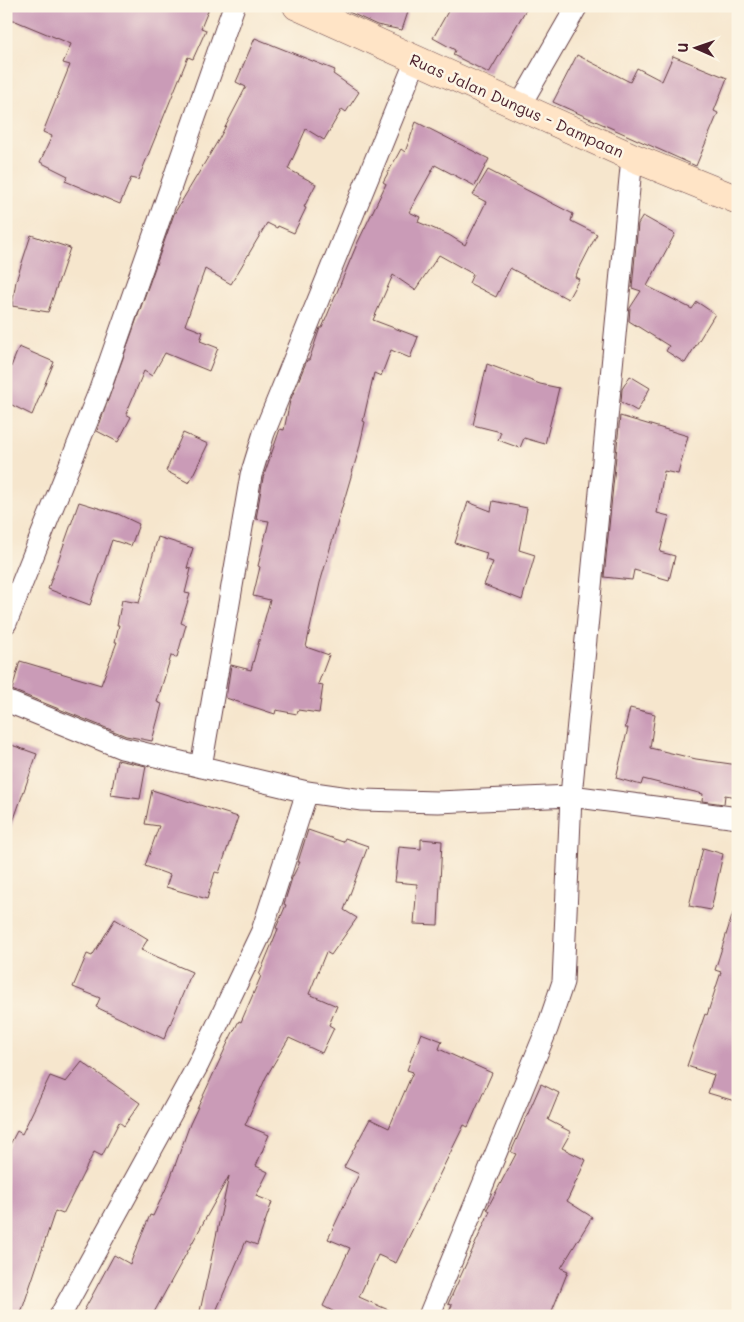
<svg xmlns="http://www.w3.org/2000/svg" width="744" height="1322" viewBox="0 0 744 1322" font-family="Mali,sans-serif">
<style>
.building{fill:#ca9bb7}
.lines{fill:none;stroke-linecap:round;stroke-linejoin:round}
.street-casing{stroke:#643d43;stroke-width:23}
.secondary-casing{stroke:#643d43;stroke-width:29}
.street{stroke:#fff;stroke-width:21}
.secondary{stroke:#ffe4c6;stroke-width:28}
.labels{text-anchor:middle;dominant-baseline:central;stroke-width:5;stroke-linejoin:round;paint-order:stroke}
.street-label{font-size:16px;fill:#4a1f2b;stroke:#fcf5e5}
</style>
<rect width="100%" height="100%" fill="#fcf5e5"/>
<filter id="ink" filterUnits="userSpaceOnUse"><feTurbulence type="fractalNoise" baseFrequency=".02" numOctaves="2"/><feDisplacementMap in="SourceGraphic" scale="10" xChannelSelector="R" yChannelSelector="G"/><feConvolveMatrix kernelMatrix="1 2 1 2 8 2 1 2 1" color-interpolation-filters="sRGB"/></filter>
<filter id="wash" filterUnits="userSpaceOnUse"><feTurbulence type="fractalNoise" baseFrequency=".0096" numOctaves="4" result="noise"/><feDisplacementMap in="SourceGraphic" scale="20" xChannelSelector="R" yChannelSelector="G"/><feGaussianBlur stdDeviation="1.12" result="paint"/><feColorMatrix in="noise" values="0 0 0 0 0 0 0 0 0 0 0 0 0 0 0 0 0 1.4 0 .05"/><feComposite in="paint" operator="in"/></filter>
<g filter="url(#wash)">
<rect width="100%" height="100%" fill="#f6e6cd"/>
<g id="blocks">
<path class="building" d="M6 6H210L201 28 206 30 193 59 188 57 138 180 131 178 120 204 65 181 68 176 40 162 52 136 43 132 70 65 63 63 71 44 6 17Z
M336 6H410L402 30 377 25Z
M451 6H528L489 73 453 55 455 50 433 38Z
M255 38 335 70 333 74 359 92 346 112 342 109 324 140 306 129 288 169 316 184 304 207 306 208 294 233 278 226 277 228 267 223 231 284 205 269 185 325 203 332 200 341 218 348 209 371 165 353 152 376 144 371 126 414 131 417 118 442 97 431 174 214 219 139 246 87 236 82Z
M577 55 630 82 637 68 662 81 673 56 727 78 714 111 718 113 696 166 553 102Z
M416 122 489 159 475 186 435 165 409 212 420 217 418 222 449 235 465 245 486 202 473 195 488 170 573 214 571 221 597 234 575 277 579 279 568 299 510 268 496 297 469 283 473 274 439 255 415 290 393 275 373 320 418 337 410 358 391 350 381 376 374 373 363 421 365 422 359 449 320 583 306 647 329 655 318 684 323 685 319 713 298 710 297 714 276 710 275 714 226 698 231 665 251 670 270 600 253 596 260 567 258 566 269 521 256 519 263 478 280 429 284 430 290 401 307 360H309L320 328H322L357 244 386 184 383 182 401 149 405 152Z
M643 216 675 234 647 286 692 309 697 302 715 314 685 363 666 351 669 346 629 321 630 308 641 291 632 288 638 224Z
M31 235 70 248 48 312 12 306 16 281Z
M19 347 54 362 32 415 6 402V379Z
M487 364 540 384 559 388 545 444 524 438 520 448 498 440 501 432 473 425Z
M630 376 650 388 637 411 621 402 622 389Z
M620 416 688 436 678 474 664 471 657 513 669 516 660 552 675 556 669 580 634 570 632 580 604 577Z
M183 433 208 444 189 483 166 471Z
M493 501 527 508 519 550 535 555 522 600 484 585 493 562 485 560 487 553 455 543 468 502 491 511Z
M79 502 118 514 139 524 131 546 112 540 90 605 48 589Z
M158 537 193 548 187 568 191 569 185 593 190 594 181 623 186 625 177 657 171 656 157 702 162 704 152 741 126 736 12 690 20 661 101 685 117 642H115L119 625H117L122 600 139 603Z
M630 708 655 714 650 748 696 759 738 765V797L725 795 724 804 702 801 703 794 643 779 641 785 616 778 628 728H625Z
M6 743 37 754 9 833 6 834Z
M117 760 146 766 140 799 111 795Z
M152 790 238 817 219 873 215 872 207 899 166 887 170 875 145 866 159 826 145 824Z
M308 830 343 842 345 838 368 846 344 910 357 918 331 955 326 952 309 994 337 1006 329 1025 334 1028 322 1053 289 1038 266 1077 245 1125 269 1135 256 1166 268 1172 256 1196 272 1202 257 1245 246 1241 214 1316H199L229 1176 152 1316H81L114 1255 130 1264 150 1215 153 1216 169 1182 190 1124 231 1036 239 1021 241 1022 261 976 259 975 278 929 276 928 286 905 284 904 292 878 300 862H298Z
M421 839 442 841 438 925 414 924 417 884 395 882 399 847 421 849Z
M703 848 723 854 711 910 689 906Z
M733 913H738V1102L708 1093 714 1075 687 1066 705 1014 707 1015 721 972 715 970Z
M115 919 148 939 141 950 192 972 164 1039 96 1007 100 998 73 987 87 954 92 956Z
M421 1033 442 1041 439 1049 492 1073 468 1127 464 1125 396 1263 378 1255 359 1297 402 1316H342L323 1306 350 1248 328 1239 359 1174 344 1167 370 1119 389 1128 413 1072 407 1070Z
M82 1062 140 1103 124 1126 119 1122 102 1156 94 1152 63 1214 55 1211 20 1316H6V1152L17 1131 22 1134 50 1076 66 1082Z
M541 1084 559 1093 548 1120 571 1132 562 1148 586 1160 567 1201 592 1217 561 1268 568 1271 550 1316H447L452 1305 448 1304 490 1211 487 1209 516 1154 511 1152Z"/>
</g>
</g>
<g filter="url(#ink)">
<use href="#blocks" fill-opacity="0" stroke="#643d43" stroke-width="1"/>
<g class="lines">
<defs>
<path id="street" d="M519 107 577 6
M6 623 99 392 234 6
M6 701 122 748 307 792 362 800 438 802 571 796 738 818
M201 767 251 475 264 433 416 60
M60 1316 198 1065 262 931 307 792
M429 1316 547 1029 563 982 571 796 632 157"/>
<path id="secondary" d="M297 6 632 157 738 200"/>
</defs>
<use href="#street" class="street-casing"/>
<use href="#secondary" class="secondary-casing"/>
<use href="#street" class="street"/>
<use href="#secondary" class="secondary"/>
</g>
</g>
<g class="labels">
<g class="street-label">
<text transform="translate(517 105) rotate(24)">Ruas Jalan Dungus - Dampaan</text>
</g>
</g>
<rect width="744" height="1322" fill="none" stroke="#fcf5e5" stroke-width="25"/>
<g transform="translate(696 48) rotate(272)" stroke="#fcf5e5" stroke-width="4" paint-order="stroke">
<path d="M0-4L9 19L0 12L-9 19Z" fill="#4a1f2b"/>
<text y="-8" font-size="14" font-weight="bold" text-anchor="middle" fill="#4a1f2b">U</text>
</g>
</svg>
